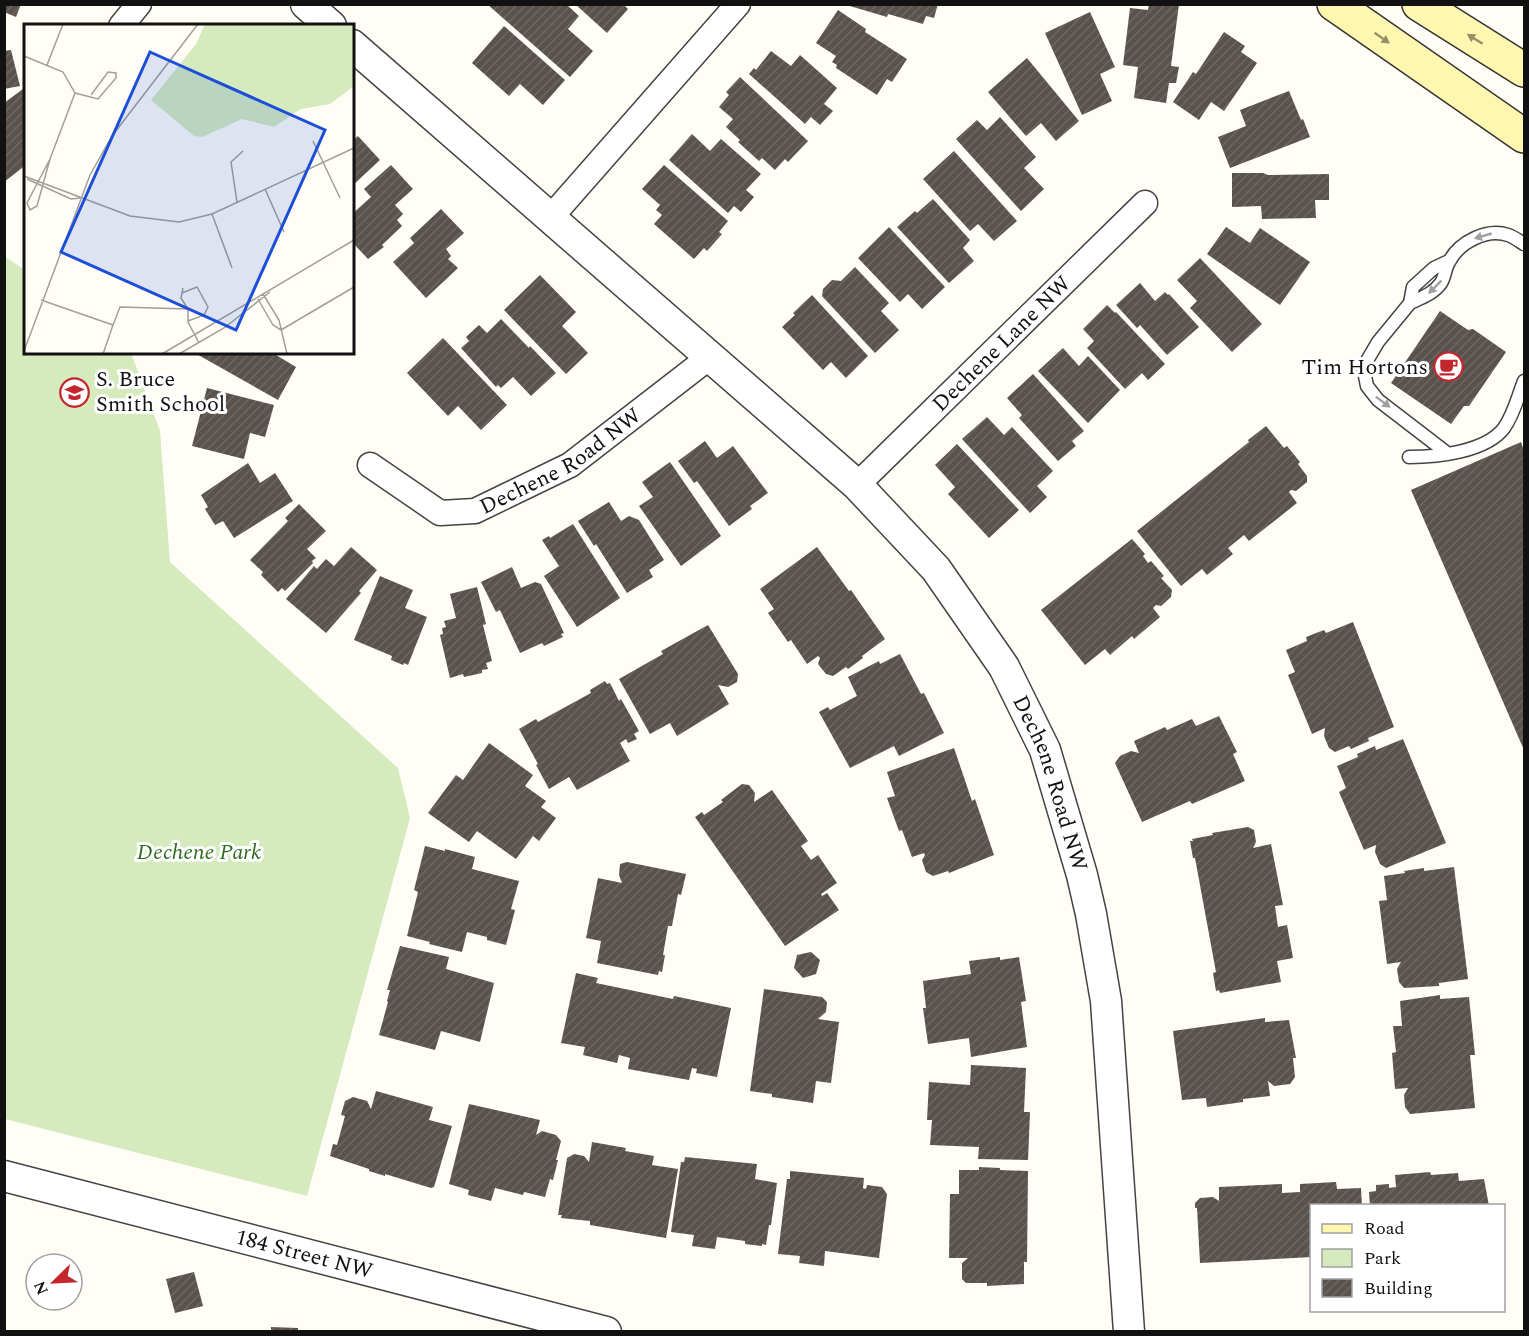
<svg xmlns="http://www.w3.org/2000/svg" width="1529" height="1336" viewBox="0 0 1529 1336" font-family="Spectral,serif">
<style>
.park{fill:#d5ebbd}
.building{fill:url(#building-hatch)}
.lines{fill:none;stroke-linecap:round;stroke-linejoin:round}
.service-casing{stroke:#444;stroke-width:15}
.minor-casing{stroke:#444;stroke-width:27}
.tertiary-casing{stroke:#444;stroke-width:33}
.secondary-casing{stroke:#333;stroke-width:36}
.service{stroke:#fff;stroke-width:12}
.minor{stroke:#fff;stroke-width:24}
.tertiary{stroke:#fff;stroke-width:30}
.secondary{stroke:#fff6b0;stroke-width:33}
.oneway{fill:#948f68}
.oneway2{fill:#a0a0a0}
.labels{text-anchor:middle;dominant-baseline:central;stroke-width:6;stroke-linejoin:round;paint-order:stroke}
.street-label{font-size:22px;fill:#111;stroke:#fff}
.poi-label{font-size:22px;fill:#111;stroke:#fff;text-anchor:end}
.park-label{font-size:22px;font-style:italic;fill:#2f6b1f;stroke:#fff}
.inset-road{fill:none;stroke:#a09f9a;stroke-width:1.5}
.view{fill:#1d4ed8;fill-opacity:0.15;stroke:#1d4ed8;stroke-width:3}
.inset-edge{fill:none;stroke:#111;stroke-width:3}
</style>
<defs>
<pattern id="building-hatch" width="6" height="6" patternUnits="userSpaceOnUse" patternTransform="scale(1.5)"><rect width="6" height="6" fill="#5a524d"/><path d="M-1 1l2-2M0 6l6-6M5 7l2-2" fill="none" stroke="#6d6662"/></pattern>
</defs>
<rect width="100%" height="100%" fill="#fffdf5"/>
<path class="park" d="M4 256 25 270 26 352 131 353 160 431 170 562 398 768 410 818 307 1196 5 1119Z"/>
<path class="building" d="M4 4H21L16 17 4 12Z
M487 4H566L579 16 568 29 593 51 570 77Z
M575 4H623L628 9 607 33Z
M843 4H938L934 18 926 16 923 24 888 14 887 17Z
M1149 4H1179L1171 66 1179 67 1176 83H1169L1166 103 1134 98 1138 67 1123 65 1130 8 1148 10Z
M838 10 866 29 865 32 907 59 892 82 887 79 877 95 836 68 837 65 832 62 836 56 816 43Z
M1090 12 1115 67 1100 74 1112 101 1082 115 1045 33Z
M504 26 565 80 543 105 520 84 509 96 472 63Z
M1224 32 1245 46 1241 52 1257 63 1224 111 1211 102 1199 120 1173 102 1193 72 1196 74Z
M11 50 20 86 4 89V51Z
M771 51 791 66 800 55 837 88 824 104 833 111 820 125 811 117 805 124 749 74 754 68 756 70Z
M1027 58 1079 121 1056 141 1041 123 1026 136 988 92Z
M740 77 808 141 788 162 785 159 775 170 762 158 759 161 738 142 740 140 726 127 733 119 719 107 729 95 726 92Z
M23 89 26 92V165L4 182V103Z
M1289 91 1301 120 1303 119 1310 137 1230 168 1218 137 1246 126 1240 110Z
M1000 117 1036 157 1024 168 1044 189 1021 211 956 139 977 120 987 130Z
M692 134 710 151 721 139 761 174 746 190 754 197 741 212 734 206 728 213 669 160Z
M358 136 380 160 352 186V141Z
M954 151 1017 221 994 241 978 224 970 231 923 179Z
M391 165 413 189 395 205 403 214 397 220 402 226 382 245 384 247 368 259 352 242V214L371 197 364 189Z
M664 165 728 221 719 232 722 234 707 251 704 248 694 259 654 224 662 215 656 210 660 205 642 189Z
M1232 173H1263L1268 175 1329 174V200H1315L1316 218 1262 219 1261 206 1232 207Z
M933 199 970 240 963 248 974 261 949 283 897 227 915 211 917 213Z
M441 209 464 233 446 249 451 256 448 259 458 268 426 298 393 262 414 243 410 238Z
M889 227 945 287 922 309 908 294 900 302 858 258Z
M1226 227 1250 243 1260 228 1310 262 1280 305 1207 254Z
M1200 258 1262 324 1232 352 1190 308 1197 301 1177 280Z
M855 267 889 303 881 311 899 330 875 353 822 296 823 289 832 280 841 281Z
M540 275 576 312 562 326 588 353 566 374 504 310Z
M1140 283 1155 301 1165 292 1168 295 1169 294 1199 327 1167 355 1140 325 1137 328 1116 305Z
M812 295 868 356 846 378 831 362 823 370 782 327 795 315 793 313Z
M1107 305 1115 313 1116 312 1165 364 1148 380 1142 373 1125 389 1087 348 1094 341 1083 329Z
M1440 311 1468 330 1473 329 1506 352 1469 406H1464L1451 424 1391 383Z
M501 319 529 348 530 346 556 373 531 396 513 377 501 388 498 385 496 387 461 348 469 341 466 337 479 325 487 333Z
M443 338 507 405 481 430 458 406 448 416 407 373Z
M1063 348 1079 366 1088 356 1120 390 1088 423 1038 371Z
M193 352H271L296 367 278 400Z
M1033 374 1084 431 1072 441 1076 446 1058 461 1019 418 1022 415 1007 398Z
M207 388 274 405 265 437 250 433 244 459 192 446Z
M987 417 1004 435 1012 427 1053 471 1037 486 1047 497 1030 513 962 439Z
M1266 426 1284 448 1287 446 1300 462 1298 464 1307 476V482L1296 491 1291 490 1289 492 1297 503 1249 541 1244 535 1228 548 1233 554 1207 575 1202 569 1181 586 1137 531 1249 442 1248 440Z
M705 441 717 458 733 446 768 493 750 506 752 509 729 526 697 481 694 483 678 461Z
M1521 442 1524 451V750L1411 490Z
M957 444 1019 510 989 538 948 494 955 487 935 465Z
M670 462 721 536 681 566 639 506 653 497 642 482Z
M248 463 260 483 275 473 293 501 234 538 223 521 215 525 205 509 208 507 201 495Z
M609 502 621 521 629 516 639 520 664 560 649 570 653 577 627 593 596 544 594 546 578 521Z
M299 504 326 531 307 549 316 558 312 561 313 563 285 591 282 588 278 592 261 575 263 572 250 560 288 521 285 518Z
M573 524 620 598 577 627 544 576 559 566 542 540 549 536 550 538Z
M1132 539 1145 554 1143 556 1148 563 1151 561 1164 576 1161 578 1172 590 1171 597 1161 606 1156 605 1153 608 1160 617 1134 639 1132 636 1110 655 1105 649 1085 665 1041 610Z
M351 547 377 570 359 591 361 593 326 633 286 599 314 566 317 569 326 559 334 566Z
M817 547 849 591 851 590 885 639 862 656 863 658 848 669 846 667 833 676 826 674 818 664 820 658 818 656 807 664 791 640 788 642 768 613 774 609 760 589Z
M512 567 521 588 535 582 541 584 564 633 561 634 563 637 544 646 542 643 520 653 500 610 496 612 481 582Z
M380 576 413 590 405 608 427 617 408 665 404 663 403 665 391 660 392 656 354 640Z
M477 587 486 624 483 625 492 661 486 663 488 669 482 670V673L464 677 463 674 450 678 440 635 443 634 442 628 446 627 444 621 456 618 450 594Z
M1353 622 1394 727 1368 738 1369 741 1351 749 1349 746 1335 752 1329 748 1324 736 1325 728 1312 734 1288 675 1295 672 1286 650 1307 641 1306 637 1324 630 1326 633Z
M708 625 738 674 737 682 728 687 718 685 729 704 677 736 670 723 650 734 619 679 663 654 661 651Z
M900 654 921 694 924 693 944 733 899 756 894 746 850 768 819 712 828 707 830 710 857 696 848 677 879 661 880 664Z
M605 681 607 684 610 683 619 701 621 699 639 731 634 734 637 739 628 743 626 739 620 743 630 761 577 790 569 777 549 789 536 765 538 764 519 729 536 719 538 722 591 693 590 690Z
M1219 716 1237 752 1233 754 1245 781 1192 804 1190 801 1142 822 1115 763 1120 756 1131 751 1139 753 1134 741 1165 727 1167 730 1192 719 1196 726Z
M1403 739 1446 843 1386 868 1380 864 1375 852 1376 845 1364 850 1339 792 1346 788 1337 766 1358 757 1357 754 1375 746 1376 750Z
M489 743 533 775 525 786 546 801 541 807 556 818 539 841 533 836 516 859 477 831 469 842 428 813 456 775 463 780Z
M954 748 972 801 975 799 994 855 949 873 948 871 933 876 926 872 922 860 925 855 924 853 912 857 902 830 899 831 887 798 895 796 887 772Z
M742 784 749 785 755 793 754 802 772 790 808 841 801 846 811 860 818 855 837 883 821 894 822 896 827 893 839 910 785 946 695 817 702 812 704 815 723 802 721 800Z
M1248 827 1254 830 1256 842 1253 848 1271 844 1283 905 1275 906 1278 927 1287 925 1293 958 1277 961 1281 982 1220 993 1219 990 1216 991 1213 973 1216 972 1195 858H1193L1190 841H1193L1192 839 1213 835 1212 833Z
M425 846 445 851V849L475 857 472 869 519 881 511 909 515 910 506 945 487 940V937L467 932 462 952 429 944 430 942 407 936 418 892 414 890Z
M627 862 686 874 681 895 678 894 672 926H668L663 955H665L662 972 659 971 658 975 597 963 601 941 586 938 598 878 622 883 619 875 620 864Z
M1454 867 1468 979 1439 983V986L1404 988 1399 982 1397 969 1401 962 1387 964 1379 901 1387 900 1384 876 1405 873 1404 871 1424 868V871Z
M400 946 449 957 446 969 494 983 480 1042 441 1031 435 1050 379 1035 388 1002 387 1001 390 990H387Z
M811 952 820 960 816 974 803 978 794 968 797 955Z
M1000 957V960L1019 957 1026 1001 1021 1002 1027 1047 971 1057 969 1038 928 1044 923 1008H926L923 981 971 974 969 961Z
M576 973 598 978 596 983 673 999 674 996 731 1008 717 1077 696 1073 697 1069 692 1068 689 1080 628 1069 630 1058 619 1055 617 1063 583 1055 585 1047 561 1043Z
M764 989 822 997 827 1002 826 1012 818 1019 839 1022 831 1083 816 1081 813 1103 772 1097V1094L750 1091Z
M1440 995V999L1469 997 1475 1055H1470L1475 1108 1410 1114 1405 1107 1404 1095 1408 1088 1395 1089 1392 1053 1396 1052 1393 1026H1402L1400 1001Z
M1265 1018V1022L1289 1020 1296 1058H1293L1295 1077 1290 1084 1274 1086 1268 1081 1270 1096 1243 1099V1102L1207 1107 1206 1098 1182 1100 1173 1031Z
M971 1065 1026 1068 1024 1112H1030L1028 1160 978 1159 979 1147 930 1145 932 1120H927L929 1082 970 1085Z
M376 1091 433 1107 429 1120 452 1126 434 1187 431 1188 385 1174V1176L369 1171V1169L330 1156 333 1144 337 1145 345 1116 341 1115 345 1101 353 1097 367 1101 371 1109Z
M469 1104 540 1120 536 1135 542 1131 556 1135 561 1141 556 1160H558L553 1180 550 1179 545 1197 524 1192 523 1195 495 1188 491 1201 468 1195 469 1190 449 1184Z
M592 1142 626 1148 625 1151 654 1156 652 1165 678 1169 666 1238 590 1225V1221L561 1218 562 1215H558L567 1158 574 1154 584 1156 589 1162Z
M685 1157 757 1164 755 1179 777 1183 771 1225H769L766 1245 762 1244V1246L745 1244V1241L717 1237 715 1249 692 1246 694 1235 671 1232 681 1162H684Z
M979 1167 1000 1168V1170L1028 1171 1027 1262H1024V1284L987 1286V1283H966L962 1279V1263L968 1258H949L950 1194H959V1170H979Z
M790 1171 864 1178 863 1188 866 1189 867 1185 882 1187 887 1194 879 1258 825 1251 824 1266 799 1263 800 1256 778 1254 787 1179H790Z
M1430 1172 1431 1175 1458 1173 1459 1181 1484 1179 1489 1206H1370L1369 1192 1376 1191V1185L1389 1184V1188L1396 1187 1395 1175Z
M1336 1182 1337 1189 1361 1188 1362 1206H1312V1257L1200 1263 1197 1208H1195V1203L1200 1198 1213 1197 1219 1201V1187L1282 1184V1193L1300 1192V1184Z
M194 1272 203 1306 175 1313 166 1279Z
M271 1327 298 1328V1332H271Z"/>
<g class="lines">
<defs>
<path id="service" d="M1410 303C1421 298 1433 294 1441 283 1445 277 1445 268 1449 262 1459 242 1487 228 1508 235 1514 237 1519 241 1524 244
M1447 453 1378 400 1367 386 1364 371 1365 364 1378 342 1410 303 1413 287 1434 268 1449 261
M1409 457C1437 457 1486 452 1504 428 1514 414 1518 396 1524 381"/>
<g id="minor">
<path d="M121 26 139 4"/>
<path d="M551 217 738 4"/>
<path id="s1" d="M370 465 440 513 475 511 570 465 711 356"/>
<path id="s2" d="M857 485 1145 203"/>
</g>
<g id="tertiary">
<path d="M306 4 331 26"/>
<path id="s3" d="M352 45 857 485 936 569 1004 667 1045 750 1082 875 1091 914 1106 1001 1129 1332"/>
<path id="s4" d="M4 1176 606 1332"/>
</g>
<path id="secondary" d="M1334 4 1524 136
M1419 4 1524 70"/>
</defs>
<use href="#service" class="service-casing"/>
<use href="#minor" class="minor-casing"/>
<use href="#tertiary" class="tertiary-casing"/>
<use href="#secondary" class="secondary-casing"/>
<use href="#service" class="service"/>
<use href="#minor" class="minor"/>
<use href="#tertiary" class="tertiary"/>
<use href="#secondary" class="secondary"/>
</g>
<defs><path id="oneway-solid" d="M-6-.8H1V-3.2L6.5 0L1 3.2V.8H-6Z" transform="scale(1.5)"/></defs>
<g class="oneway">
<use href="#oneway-solid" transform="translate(1382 38) rotate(35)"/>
<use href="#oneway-solid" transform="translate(1475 39) rotate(-148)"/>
</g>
<g class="oneway2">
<use href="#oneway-solid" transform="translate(1483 236) rotate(164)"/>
<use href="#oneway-solid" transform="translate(1435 287) rotate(135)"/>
<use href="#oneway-solid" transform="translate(1383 402) rotate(37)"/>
</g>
<defs>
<symbol id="cafe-ring" viewBox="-11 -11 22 22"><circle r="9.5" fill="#fff" stroke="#c4262e" stroke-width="1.5"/><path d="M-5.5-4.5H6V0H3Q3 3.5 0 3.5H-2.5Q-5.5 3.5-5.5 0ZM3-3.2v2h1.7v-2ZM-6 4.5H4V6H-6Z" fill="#c4262e"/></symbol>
<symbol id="school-ring" viewBox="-11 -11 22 22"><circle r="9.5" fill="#fff" stroke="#c4262e" stroke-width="1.5"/><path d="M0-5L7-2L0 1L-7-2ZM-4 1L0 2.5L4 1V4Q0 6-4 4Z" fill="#c4262e"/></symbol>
</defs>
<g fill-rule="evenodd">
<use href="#cafe-ring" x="1432" y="350" width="33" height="33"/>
<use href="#school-ring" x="58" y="376" width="33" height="33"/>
</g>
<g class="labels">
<g class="street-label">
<text stroke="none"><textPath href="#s2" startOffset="202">Dechene Lane NW</textPath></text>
<text stroke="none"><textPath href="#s1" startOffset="219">Dechene Road NW</textPath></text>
<text stroke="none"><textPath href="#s3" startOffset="1030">Dechene Road NW</textPath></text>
<text stroke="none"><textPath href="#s4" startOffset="310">184 Street NW</textPath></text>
</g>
<g class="poi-label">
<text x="1428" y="367">Tim Hortons</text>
<text x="96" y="379" text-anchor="start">S. Bruce<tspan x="96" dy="25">Smith School</tspan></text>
</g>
<g class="park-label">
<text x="199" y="852">Dechene Park</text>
</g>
</g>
<g transform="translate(24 24)">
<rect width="330" height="330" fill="#fffdf5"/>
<path d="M181 0H330V62L306 80 277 85 250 103 218 95 178 113 170 112 127 76 172 20Z" fill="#d5ebbd"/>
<path class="inset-road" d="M0 32 39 48 51 69M23 41 39 0M51 69 74 75 92 54V49L84 48 67 71M289 117 316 174M26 135 13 182 6 186 3 179 26 135 51 69M0 152 106 192 155 198 188 190 330 124M3 155 47 175 56 174M241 165 260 208M213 178 207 138 219 127M188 190 208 244M159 264 157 274 164 285M158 269 173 263 184 283 180 291 164 297M239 270 255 296 263 330M234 275 249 301 257 306M17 276 89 301 79 330M89 301 96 283 164 285V298L175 319M257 306 330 263M0 327 66 151 88 112 174 0M138 330 330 216M155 330 200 304 246 268"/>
<path class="view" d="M126 28 301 106 212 306 37 228Z"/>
<rect width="330" height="330" class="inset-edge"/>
</g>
<rect width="1529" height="1336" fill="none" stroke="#111111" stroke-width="12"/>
<rect x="1310" y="1204" width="195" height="108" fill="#ffffff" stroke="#a0a0a0" stroke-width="1.5"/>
<rect x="1322" y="1224" width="30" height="9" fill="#fff6b0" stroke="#a0a0a0" stroke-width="1.5"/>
<text x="1364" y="1234" font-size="18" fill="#111111">Road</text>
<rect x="1322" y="1249" width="30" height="18" fill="#d5ebbd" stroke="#a0a0a0" stroke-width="1.5"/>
<text x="1364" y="1264" font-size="18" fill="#111111">Park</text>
<rect x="1322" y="1279" width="30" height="18" fill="url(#building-hatch)" stroke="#a0a0a0" stroke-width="1.5"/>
<text x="1364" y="1294" font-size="18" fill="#111111">Building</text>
<g transform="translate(54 1282) rotate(246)"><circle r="28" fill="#ffffff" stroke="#a0a0a0" stroke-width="1.5"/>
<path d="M0-4.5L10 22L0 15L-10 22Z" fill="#c4262e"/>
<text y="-9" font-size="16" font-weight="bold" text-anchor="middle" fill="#111111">N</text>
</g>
</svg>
